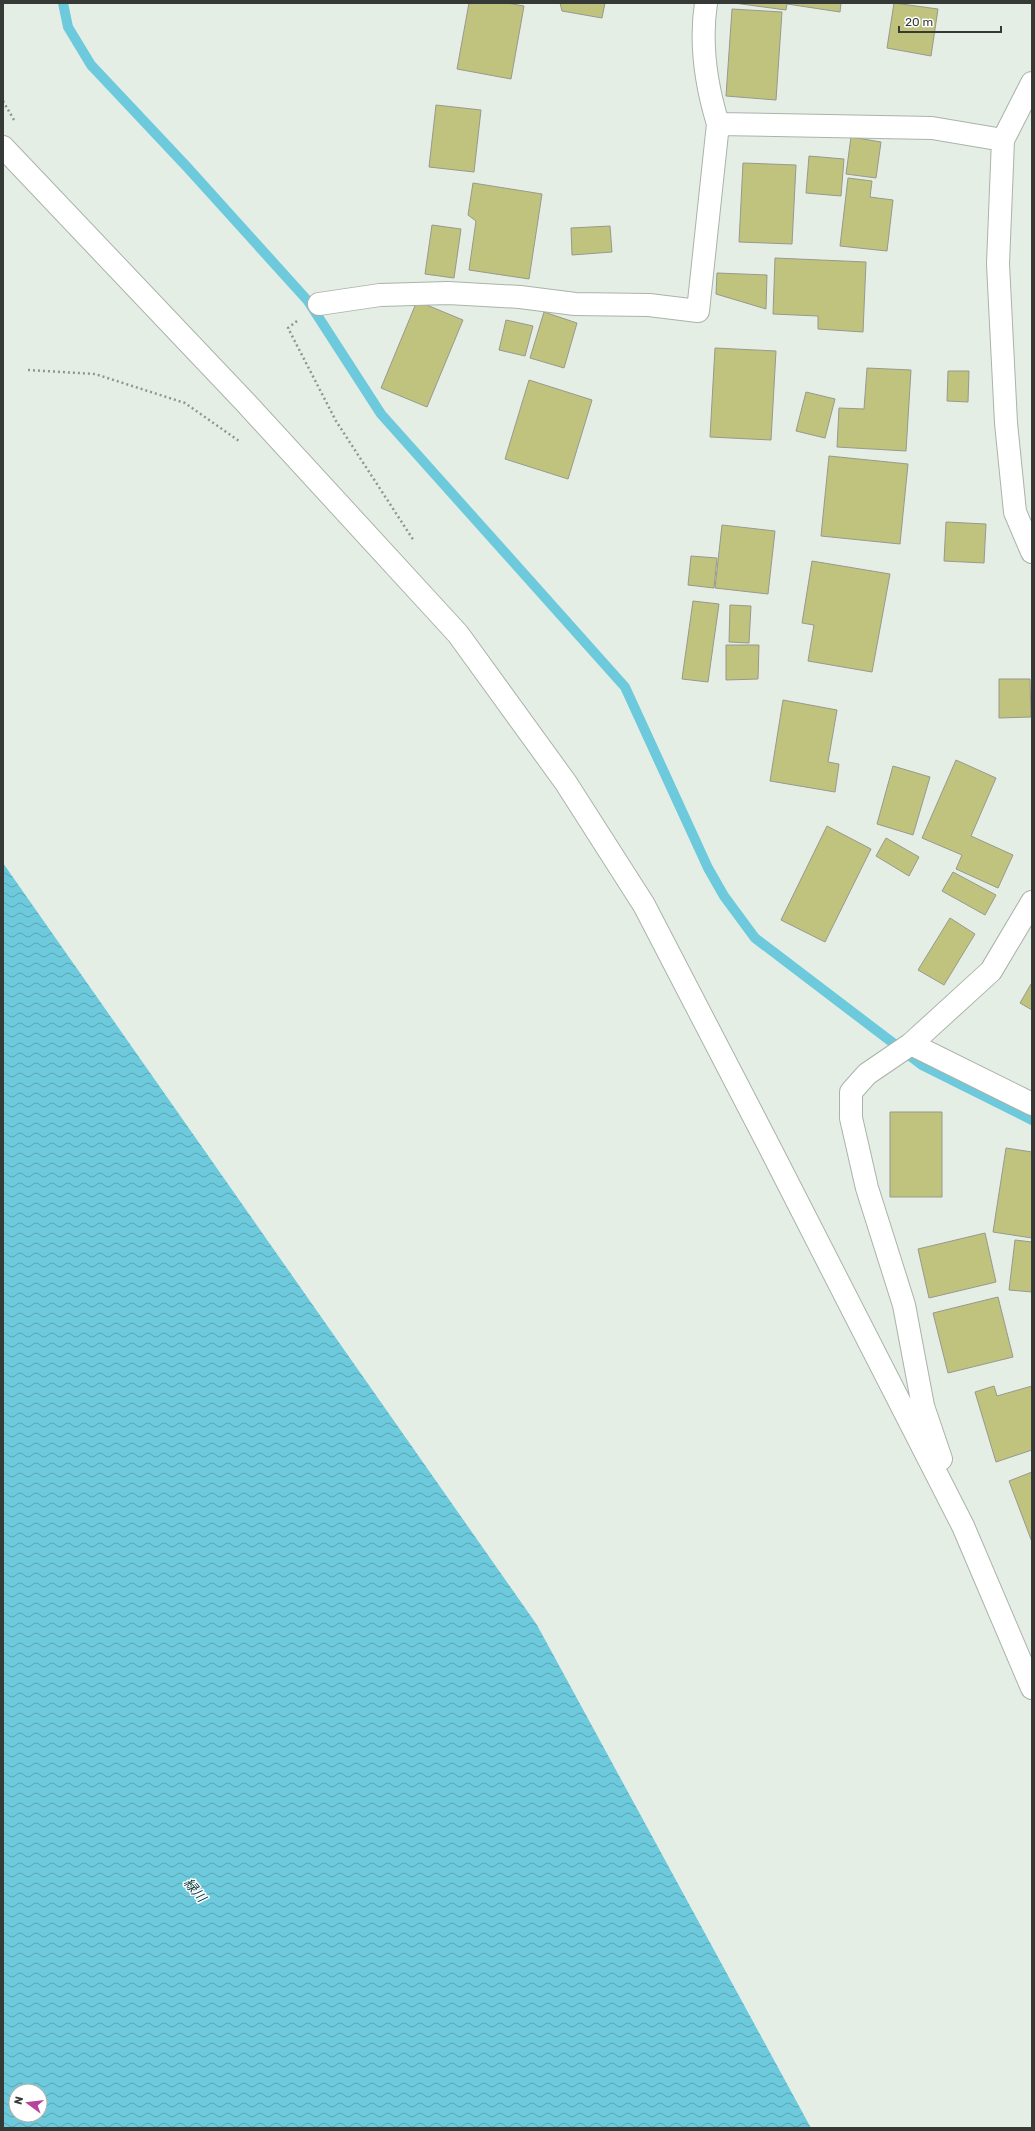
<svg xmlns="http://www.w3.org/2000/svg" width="1035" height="2131" viewBox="0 0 1035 2131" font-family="Rubik,'Noto Sans JP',sans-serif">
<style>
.water{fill:url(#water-waves);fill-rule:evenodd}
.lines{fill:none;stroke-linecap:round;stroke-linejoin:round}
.stream{stroke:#6dcadc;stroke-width:10}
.building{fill:#bfc37d;stroke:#98998d}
.minor-casing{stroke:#aab3aa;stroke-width:24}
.path{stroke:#8f968f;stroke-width:2.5;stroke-dasharray:2 3;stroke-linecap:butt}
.minor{stroke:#fff;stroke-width:22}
.labels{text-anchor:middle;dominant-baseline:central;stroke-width:3;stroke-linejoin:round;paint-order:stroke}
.water-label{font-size:13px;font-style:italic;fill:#04333a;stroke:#fff}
</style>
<defs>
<pattern id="water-waves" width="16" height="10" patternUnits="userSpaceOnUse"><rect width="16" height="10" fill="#6dcadc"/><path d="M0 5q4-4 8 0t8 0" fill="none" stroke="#5aa5b3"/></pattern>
</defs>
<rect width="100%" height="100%" fill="#e4eee4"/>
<path class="water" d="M3 863 537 1625 811 2128H3ZM16 2091H40V2115H16Z"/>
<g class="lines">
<path class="stream" d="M63 3 68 27 91 65 187 167 308 301 381 414 625 687 708 868 724 896 755 938 922 1065 1032 1120"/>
</g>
<path class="building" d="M469 3H507L524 6 511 79 457 69Z
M560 3H605L602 18 562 11Z
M734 3H841L840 12 787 4 786 10Z
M894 3 938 9 931 56 887 48Z
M732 9 782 12 776 100 726 96Z
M436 105 481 110 474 172 429 167Z
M851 137 881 142 876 178 846 174Z
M809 156 844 159 841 196 806 193Z
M743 163 796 165 792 244 739 242Z
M848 178 872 181 870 197 893 200 887 251 840 246Z
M473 183 542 194 529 279 469 270 476 221 468 215Z
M432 225 461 229 454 278 425 274Z
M610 226 612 252 572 255 571 228Z
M775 258 866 262 863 332 818 329V316L773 314Z
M717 273 767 275 766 309 716 294Z
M417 301 463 320 427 407 381 388Z
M544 312 577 323 564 368 530 358Z
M506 320 533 326 525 356 499 350Z
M715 348 776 351 771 440 710 437Z
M867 368 911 370 906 451 837 447 839 408 864 409Z
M948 371H969L968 402 947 401Z
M529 380 592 400 568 479 505 459Z
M806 392 835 399 825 438 796 431Z
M829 456 908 464 900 544 821 536Z
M946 522 986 524 984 563 944 561Z
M722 525 775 531 768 594 715 588Z
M691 556 717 558 714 588 688 585Z
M812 561 890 574 872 672 808 661 814 625 802 623Z
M693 601 719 604 708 682 682 679Z
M730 605 751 606 749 643 729 642Z
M726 645H759L758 679 726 680Z
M999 679H1030L1031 717 999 718Z
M783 700 837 710 828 762 839 764 835 792 770 781Z
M956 760 996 778 971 836 1013 855 998 888 956 869 962 855 922 838Z
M893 766 930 777 913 835 877 824Z
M827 826 871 849 825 942 781 920Z
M886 838 919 857 909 876 876 856Z
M953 872 996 895 985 915 942 891Z
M950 918 975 934 944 985 918 970Z
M1031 984 1032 985V1010L1020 1003Z
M890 1112H942V1197H890Z
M1006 1148 1032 1152V1238L993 1232Z
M985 1233 996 1282 929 1298 918 1249Z
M1015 1240 1032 1242V1292L1009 1290Z
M998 1297 1013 1357 948 1373 933 1313Z
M994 1386 997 1396 1032 1386V1450L996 1462 975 1392Z
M1032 1472V1542L1009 1481Z"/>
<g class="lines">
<defs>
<path id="minor" d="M706 3C700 43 706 85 718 124L932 128 1003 140
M1032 83 1003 140 998 264 1006 423 1015 512 1032 552
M3 147 246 403 458 634 566 783 644 905 770 1148 963 1526 1032 1688
M319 304 380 295 448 293 520 297 575 304 649 305 698 311 718 124
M911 1044 1032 1104
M941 1459 923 1406 904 1305 867 1188 851 1118V1092L867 1074 911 1044 991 971 1032 902"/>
</defs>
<use href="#minor" class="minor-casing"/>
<path class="path" d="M3 101 14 120
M297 321 288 328 336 421 414 541
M28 370 95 374 185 403 239 441"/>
<use href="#minor" class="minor"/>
</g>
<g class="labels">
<g class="water-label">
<text transform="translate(195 1890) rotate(50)">緑川</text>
</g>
</g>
<rect width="1035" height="2131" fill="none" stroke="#363a36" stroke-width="8"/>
<g transform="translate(28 2103) rotate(285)"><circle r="19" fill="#ffffff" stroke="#afb0af"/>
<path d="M0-3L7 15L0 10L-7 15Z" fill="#b7439b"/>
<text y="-6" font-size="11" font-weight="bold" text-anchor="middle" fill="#363a36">N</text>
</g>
<path d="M899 26v6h102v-6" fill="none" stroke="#363a36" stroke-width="2"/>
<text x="905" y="26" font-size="12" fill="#363a36" stroke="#ffffff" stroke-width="3" paint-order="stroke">20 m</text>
</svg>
